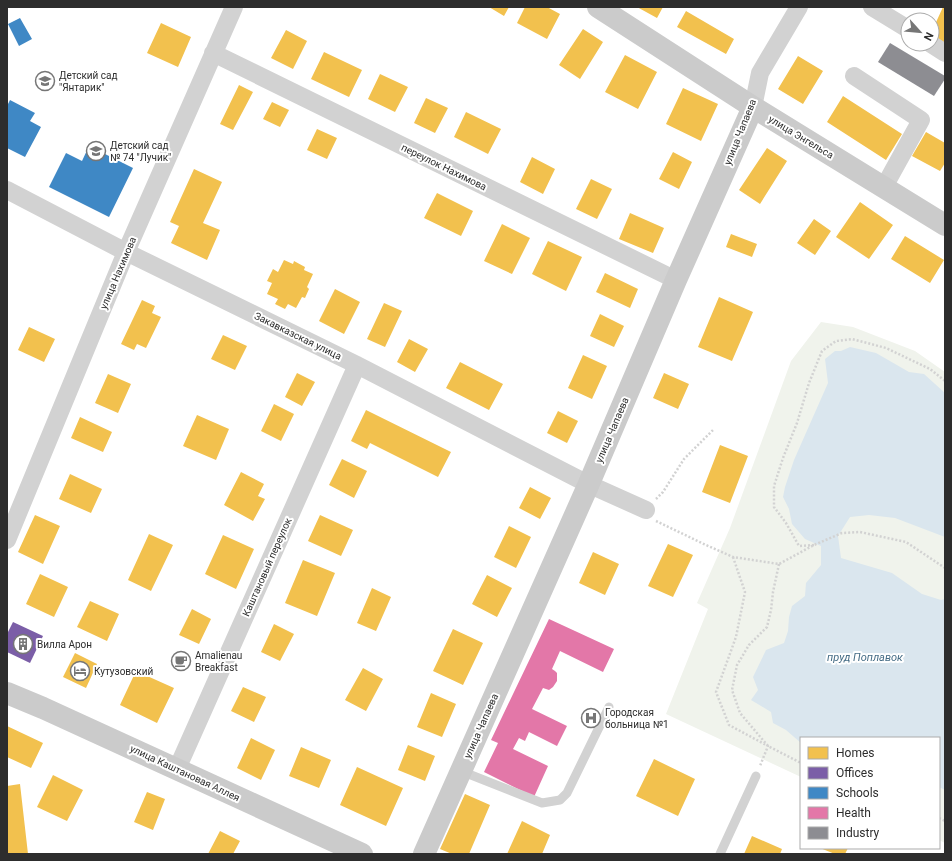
<svg xmlns="http://www.w3.org/2000/svg" width="952" height="861" viewBox="0 0 952 861" font-family="Roboto,sans-serif">
<style>
.green{fill:#f0f3ec}
.water{fill:#dae6ee}
.homes{fill:#f2c14e}
.offices{fill:#7b5ea7}
.schools{fill:#3f88c5}
.health{fill:#e377a8}
.industry{fill:#8d8d92}
.lines{fill:none;stroke-linecap:round;stroke-linejoin:round}
.path{stroke:#d2d2d2;stroke-width:2.5;stroke-dasharray:2 2;stroke-linecap:butt}
.lane{stroke:#d2d2d2;stroke-width:9}
.street{stroke:#d2d2d2;stroke-width:18}
.secondary{stroke:#cbcbcb;stroke-width:22}
.labels{text-anchor:middle;dominant-baseline:central;stroke-width:4;stroke-linejoin:round;paint-order:stroke}
.poi-label{font-size:10px;fill:#2d2d2d;stroke:#fff;text-anchor:start}
.street-label{font-size:10px;fill:#2d2d2d;stroke:#fff}
.water-label{font-size:11px;font-style:italic;fill:#456c85;stroke:#fff}
</style>
<rect width="100%" height="100%" fill="#fff"/>
<path class="green" d="M821 322 853 327 915 351 945 372V843L939 840V738H801V777L666 714 708 609 697 603 730 528 791 361Z"/>
<path class="water" d="M850 347 876 353 909 372 924 374 945 393V537L895 518 869 515 850 517 838 536 841 558 892 573 922 594 941 600 945 599V790L939 787V738H801V743L786 730 773 723 771 712 751 700 758 690 753 677 766 650 784 643 788 631 789 617 792 606 805 596 806 583 821 565V546L805 539 792 524 789 509 783 497 785 487 794 460 828 383 825 359 835 351H841Z"/>
<path class="homes" d="M489 7H509L504 16Z
M525 7H547L560 14 547 39 517 23Z
M637 7H663L657 18Z
M943 7H945V44L932 37V31Z
M686 11 734 39 726 54 677 27Z
M161 23 191 37 178 67 147 53Z
M583 29 603 42 580 79 559 65Z
M286 30 307 41 293 69 271 58Z
M324 52 362 70 349 97 311 79Z
M625 55 657 72 638 109 605 92Z
M798 56 823 71 803 104 778 89Z
M380 74 408 87 395 112 368 99Z
M239 85 253 92 233 130 220 124Z
M683 88 718 104 701 141 666 124Z
M843 96 902 134 886 160 827 122Z
M426 98 448 108 435 133 414 123Z
M272 102 289 110 280 127 263 119Z
M466 112 501 129 488 154 454 137Z
M317 129 337 138 327 159 307 150Z
M926 132 945 143V163L940 171 912 156Z
M767 148 787 161 760 204 739 190Z
M673 152 692 162 679 189 659 179Z
M532 157 555 169 543 194 520 182Z
M194 169 222 182 203 223 220 230 207 260 171 243 179 226 170 222Z
M591 179 612 189 597 219 576 209Z
M437 193 473 211 461 236 424 218Z
M860 202 893 225 869 259 836 237Z
M630 213 664 228 653 253 619 239Z
M814 219 831 231 815 255 797 243Z
M502 224 530 238 512 274 484 261Z
M731 234 757 244 752 257 726 247Z
M905 236 944 260 930 283 891 259Z
M548 241 582 257 566 291 532 274Z
M284 260 293 264 294 261 305 267 304 270 313 274 307 287 309 289 305 298 302 297 296 308 288 304 285 309 275 304 278 299 267 294 272 283 267 281 273 269 278 272Z
M605 273 638 289 630 308 596 292Z
M335 289 360 302 344 334 319 321Z
M719 297 753 312 732 361 698 347Z
M142 300 155 306 152 313 161 317 146 348 137 344 134 350 121 344Z
M384 303 402 311 385 347 367 339Z
M600 314 624 326 614 347 590 336Z
M29 327 55 339 44 362 18 350Z
M223 335 247 346 235 370 211 359Z
M409 339 428 349 415 372 397 362Z
M583 355 607 366 592 399 568 388Z
M460 362 503 384 489 410 446 388Z
M297 373 315 382 302 406 285 397Z
M664 373 689 384 678 409 653 398Z
M108 374 131 384 118 413 95 403Z
M274 404 294 414 281 441 261 431Z
M366 410 451 452 438 477 370 443 367 449 351 441Z
M558 411 578 421 567 443 547 433Z
M197 415 229 429 216 460 183 446Z
M80 417 112 432 103 452 71 438Z
M720 445 748 456 730 503 702 492Z
M342 459 367 471 354 498 329 485Z
M241 472 264 484 258 496 265 499 253 521 224 505Z
M70 474 102 489 91 513 59 499Z
M530 487 551 498 540 519 519 508Z
M35 515 60 526 43 564 18 552Z
M320 515 353 530 341 556 308 541Z
M509 526 531 537 516 568 494 557Z
M149 534 173 545 151 591 128 580Z
M223 535 254 549 236 589 205 574Z
M668 544 693 555 673 597 648 586Z
M593 552 619 564 605 595 579 583Z
M303 560 335 573 317 616 285 603Z
M40 574 68 587 54 617 26 604Z
M487 575 512 588 497 617 472 604Z
M372 588 391 597 376 631 357 623Z
M90 601 119 614 107 641 77 627Z
M192 609 211 619 199 644 179 635Z
M274 624 294 634 280 661 261 652Z
M453 629 483 643 463 685 433 671Z
M75 653 97 664 86 688 63 677Z
M363 668 383 679 366 711 345 700Z
M136 671 174 688 157 723 120 705Z
M243 687 266 697 254 722 231 711Z
M431 693 456 704 442 737 417 727Z
M7 726 43 743 31 768 7 757Z
M251 738 275 750 261 780 237 768Z
M408 745 435 756 425 781 398 770Z
M301 747 331 760 319 788 289 776Z
M654 759 695 779 678 816 636 796Z
M357 767 403 788 386 826 340 805Z
M53 775 83 790 67 821 37 807Z
M20 784 28 854H7V786Z
M147 792 165 799 153 830 134 822Z
M465 794 490 805 469 854H452L440 849Z
M522 821 550 835 542 854H507Z
M220 831 240 841 233 854H208Z
M752 836 782 849 780 854H744Z
M820 848H848L845 854H835Z"/>
<path class="offices" d="M13 622 43 636 30 663 7 652V634Z"/>
<path class="schools" d="M20 18 32 39 19 46 8 24Z
M10 100 35 113 30 121 41 127 25 157 7 148V106Z
M89 146 133 168 109 217 49 187 66 153 82 161Z"/>
<path class="health" d="M549 619 614 649 603 672 560 651 552 669 555 671 557 673V681L553 687 549 690 543 688 532 709 567 726 557 746 529 732 525 741 519 738 513 749 548 766 534 797 484 772 498 743 491 740Z"/>
<path class="industry" d="M890 43 945 76V79L934 96 878 62Z"/>
<g class="lines">
<path class="path" d="M656 499 663 492 684 459 713 430
M656 521 706 545 733 557 779 564 814 545 842 533 860 532 906 542 945 568
M814 545 799 546 786 523 774 507V486L783 458 797 423 809 383 822 351 836 341 852 339 886 348 930 369 945 381
M733 557 745 592 736 637 716 692 729 725 768 746 760 766
M779 564 773 592 771 610 767 627 749 645 737 665 732 690 740 713 768 746 801 763
M939 818 945 821"/>
<path class="lane" d="M461 771 542 803 560 800 567 793 609 707
M720 854 756 776"/>
<path class="street" d="M872 7 908 29
M931 44 945 53
M213 53 676 280
M854 76 921 120 884 187
M753 107 760 73 799 7
M7 190 126 252 357 365 588 484 646 510
M7 540 126 252 234 7
M177 769 357 365"/>
<path class="secondary" d="M598 7 753 107 945 225
M7 693 43 708 362 854
M424 854 587 488 676 280 753 107"/>
</g>
<defs>
<symbol id="school-ring" viewBox="-11 -11 22 22"><circle r="9.5" fill="#fff" stroke="#767676" stroke-width="1.5"/><path d="M0-5L7-2L0 1L-7-2ZM-4 1L0 2.5L4 1V4Q0 6-4 4Z" fill="#767676"/></symbol>
<symbol id="building-ring" viewBox="-11 -11 22 22"><circle r="9.5" fill="#fff" stroke="#767676" stroke-width="1.5"/><path d="M-4-6H4V6H1V3H-1V6H-4ZM-2.5-4.3h1.7v1.8h-1.7ZM.8-4.3h1.7v1.8H.8ZM-2.5-1h1.7V.8h-1.7ZM.8-1h1.7V.8H.8Z" fill="#767676"/></symbol>
<symbol id="cafe-ring" viewBox="-11 -11 22 22"><circle r="9.5" fill="#fff" stroke="#767676" stroke-width="1.5"/><path d="M-5.5-4.5H6V0H3Q3 3.5 0 3.5H-2.5Q-5.5 3.5-5.5 0ZM3-3.2v2h1.7v-2ZM-6 4.5H4V6H-6Z" fill="#767676"/></symbol>
<symbol id="hotel-ring" viewBox="-11 -11 22 22"><circle r="9.5" fill="#fff" stroke="#767676" stroke-width="1.5"/><path d="M-6-4.5h1.5V1H6V5H4.5V3h-9V5H-6ZM-4 0a1.8 1.8 0 1 1 3.6 0ZM.5 0V-2.5h3Q6-2.5 6 0Z" fill="#767676"/></symbol>
<symbol id="hospital-ring" viewBox="-11 -11 22 22"><circle r="9.5" fill="#fff" stroke="#767676" stroke-width="1.5"/><path d="M-5-5h3v3.5h4V-5h3V5h-3V1.5h-4V5h-3Z" fill="#767676"/></symbol>
</defs>
<g fill-rule="evenodd">
<use href="#school-ring" x="34" y="70" width="22" height="22"/>
<use href="#school-ring" x="85" y="140" width="22" height="22"/>
<use href="#building-ring" x="12" y="633" width="22" height="22"/>
<use href="#cafe-ring" x="170" y="650" width="22" height="22"/>
<use href="#hotel-ring" x="69" y="660" width="22" height="22"/>
<use href="#hospital-ring" x="580" y="707" width="22" height="22"/>
</g>
<g class="labels">
<g class="poi-label">
<text x="59" y="75">Детский сад<tspan x="59" dy="12">"Янтарик"</tspan></text>
<text x="110" y="145">Детский сад<tspan x="110" dy="12">№ 74 "Лучик"</tspan></text>
<text x="37" y="644">Вилла Арон</text>
<text x="195" y="655">Amalienau<tspan x="195" dy="12">Breakfast</tspan></text>
<text x="94" y="671">Кутузовский</text>
<text x="605" y="712">Городская<tspan x="605" dy="12">больница №1</tspan></text>
</g>
<g class="street-label">
<text transform="translate(740 132) rotate(-68)">улица Чапаева</text>
<text transform="translate(801 137) rotate(31)">улица Энгельса</text>
<text transform="translate(444 167) rotate(26)">переулок Нахимова</text>
<text transform="translate(118 273) rotate(-67)">улица Нахимова</text>
<text transform="translate(298 336) rotate(26)">Закавказская улица</text>
<text transform="translate(612 430) rotate(-67)">улица Чапаева</text>
<text transform="translate(267 567) rotate(-66)">Каштановый переулок</text>
<text transform="translate(481 726) rotate(-66)">улица Чапаева</text>
<text transform="translate(185 773) rotate(25)">улица Каштановая Аллея</text>
</g>
<g class="water-label">
<text x="865" y="657">пруд Поплавок</text>
</g>
</g>
<rect width="952" height="861" fill="none" stroke="#2d2d2d" stroke-width="16"/>
<rect x="800" y="737" width="140" height="112" fill="#ffffff" stroke="#ababab"/>
<rect x="808" y="747" width="20" height="12" fill="#f2c14e" stroke="#ababab"/>
<text x="836" y="757" font-size="12" fill="#2d2d2d">Homes</text>
<rect x="808" y="767" width="20" height="12" fill="#7b5ea7" stroke="#ababab"/>
<text x="836" y="777" font-size="12" fill="#2d2d2d">Offices</text>
<rect x="808" y="787" width="20" height="12" fill="#3f88c5" stroke="#ababab"/>
<text x="836" y="797" font-size="12" fill="#2d2d2d">Schools</text>
<rect x="808" y="807" width="20" height="12" fill="#e377a8" stroke="#ababab"/>
<text x="836" y="817" font-size="12" fill="#2d2d2d">Health</text>
<rect x="808" y="827" width="20" height="12" fill="#8d8d92" stroke="#ababab"/>
<text x="836" y="837" font-size="12" fill="#2d2d2d">Industry</text>
<g transform="translate(920 32) rotate(117)"><circle r="19" fill="#ffffff" stroke="#ababab"/>
<path d="M0-3L7 15L0 10L-7 15Z" fill="#767676"/>
<text y="-6" font-size="11" font-weight="bold" text-anchor="middle" fill="#2d2d2d">N</text>
</g>
</svg>
